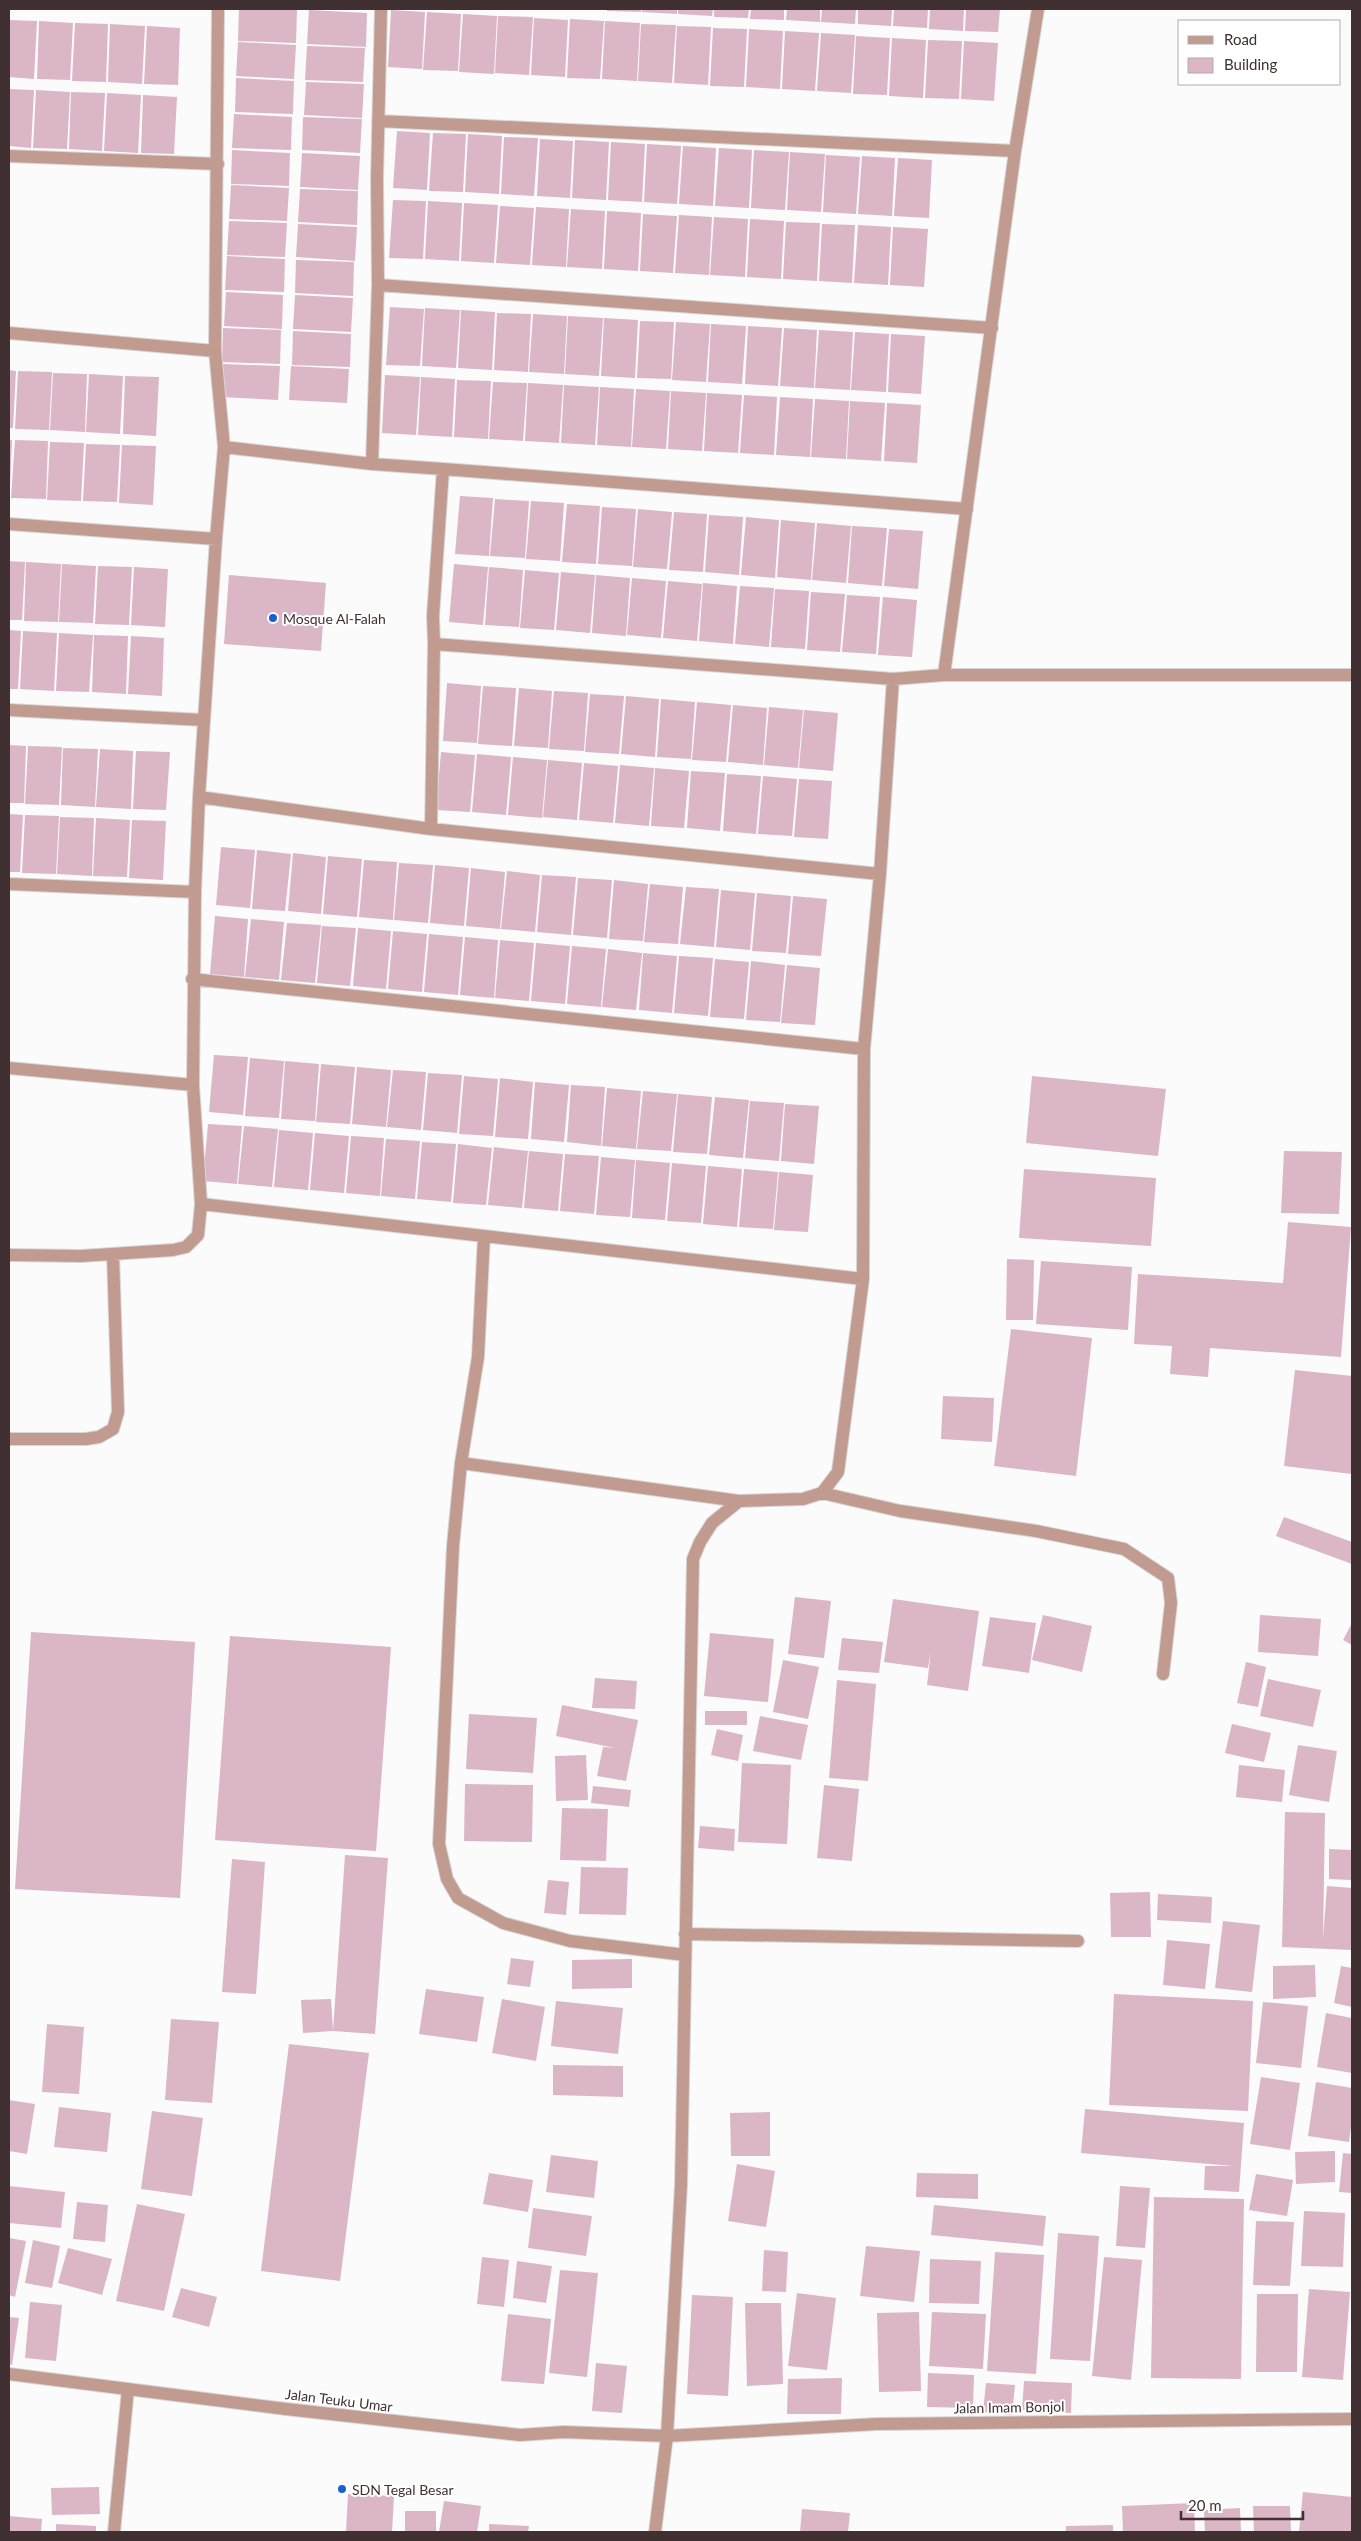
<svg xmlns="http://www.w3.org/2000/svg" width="1361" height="2541" viewBox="0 0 1361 2541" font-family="Lato,sans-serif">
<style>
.building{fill:#dbb6c6}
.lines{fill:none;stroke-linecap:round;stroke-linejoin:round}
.minor-casing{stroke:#d9d6d7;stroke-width:14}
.tertiary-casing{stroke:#d9d6d7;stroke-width:14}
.minor{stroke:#c19b90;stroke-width:12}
.tertiary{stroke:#c19b90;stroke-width:12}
.poi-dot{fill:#1961cc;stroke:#fff;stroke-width:2}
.labels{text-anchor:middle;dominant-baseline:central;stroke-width:4;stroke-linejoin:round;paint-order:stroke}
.poi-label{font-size:14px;fill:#403031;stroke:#fff;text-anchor:start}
.street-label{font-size:14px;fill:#403031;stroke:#fff}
</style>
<rect width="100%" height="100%" fill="#fbfbfb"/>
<path class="building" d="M239 9 297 10 296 43 238 41Z
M607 9H641V12L607 11Z
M642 9H677V14L642 12Z
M678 9H713L712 16 678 14Z
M714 9H749L748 18 714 17Z
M751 9H784V20L750 19Z
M787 9H820V22L786 20Z
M822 9H856L855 24 821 22Z
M858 9H892L891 26 858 24Z
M894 9H928L927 28 893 26Z
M930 9H964L963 31 929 29Z
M966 9H1000L998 32 965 31Z
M309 10 367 13 366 47 307 44Z
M391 10 425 12 422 69 388 67Z
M427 12 461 14 458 71 423 70Z
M463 14 497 16 494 74 459 72Z
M498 16 533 17 529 75 495 73Z
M534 18 568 20 565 77 531 75Z
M570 19 604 21 600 79 567 78Z
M9 20 37 21 34 79 9 77Z
M39 21 73 23 70 80 37 79Z
M605 21 640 23 637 81 602 79Z
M75 23 108 24 106 82 72 81Z
M110 24 145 26 142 84 108 82Z
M641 24 676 25 672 83 638 81Z
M147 26 180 28 178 85 144 84Z
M677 26 711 27 708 85 674 83Z
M713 28 747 29 744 87 710 86Z
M749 29 783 31 780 89 746 87Z
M785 31 819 33 815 91 782 89Z
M821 33 855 35 851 93 817 91Z
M856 36 890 38 887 95 853 94Z
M892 38 926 40 923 98 889 96Z
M928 40 962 41 959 99 925 98Z
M964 41 998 43 994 101 961 99Z
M238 42 296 45 294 79 236 76Z
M307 46 365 48 363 82 305 80Z
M236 78 294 81 293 114 235 112Z
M306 82 364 84 362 118 304 115Z
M9 89 34 90 31 148 9 146Z
M36 90 70 92 67 149 33 148Z
M71 92 105 93 102 151 69 149Z
M107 93 141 95 138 153 104 151Z
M143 95 177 97 174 154 141 153Z
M234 114 292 117 291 150 232 148Z
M303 117 362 119 360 153 302 150Z
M397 131 430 133 427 190 393 188Z
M433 133 466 134 463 192 429 191Z
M468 134 502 136 499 194 465 192Z
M504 137 538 138 534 196 501 194Z
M540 139 573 141 570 198 537 196Z
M575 140 609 142 606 200 572 198Z
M611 142 645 144 642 202 608 200Z
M647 144 681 146 677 204 644 202Z
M683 146 716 148 713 206 679 204Z
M719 148 752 150 749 208 715 206Z
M232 150 290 153 289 186 231 184Z
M754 150 789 152 785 210 751 208Z
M790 152 825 154 821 212 787 210Z
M302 153 360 156 358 190 300 187Z
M826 155 860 157 856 214 823 212Z
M862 156 895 158 892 216 858 214Z
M898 158 932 160 929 218 894 216Z
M231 185 289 188 287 221 229 219Z
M300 189 358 191 357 225 298 222Z
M393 200 426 201 423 259 389 258Z
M428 201 462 203 459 261 425 259Z
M464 203 498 205 494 263 461 261Z
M500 206 534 208 530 265 496 263Z
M536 207 569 209 566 267 532 265Z
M571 209 605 211 602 269 567 267Z
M607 211 641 213 638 271 604 269Z
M643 214 677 216 673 273 640 271Z
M679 215 712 217 709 275 675 273Z
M714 217 748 219 745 277 710 275Z
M750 219 784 221 781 279 747 277Z
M229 221 287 223 285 257 227 255Z
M786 222 820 223 817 281 783 279Z
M298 224 357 227 355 261 296 257Z
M822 224 855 225 852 283 819 281Z
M858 225 891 227 888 285 854 283Z
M893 227 928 229 924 287 890 285Z
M227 256 285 259 284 292 225 290Z
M296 260 354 262 353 296 295 293Z
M226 292 283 295 282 329 224 326Z
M295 295 353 298 351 332 293 329Z
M390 307 424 309 420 366 386 365Z
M425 308 460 310 456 368 422 366Z
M461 310 495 312 492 370 458 368Z
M497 313 531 314 528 372 494 370Z
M533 314 567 316 564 374 529 372Z
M568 316 603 318 599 376 565 374Z
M604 318 638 320 635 378 601 376Z
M640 321 674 322 671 379 637 378Z
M676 322 710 324 706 382 672 380Z
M711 324 746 326 742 384 708 382Z
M748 326 782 328 778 386 745 384Z
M223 328 281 330 280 364 222 362Z
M784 328 817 330 814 388 780 386Z
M819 330 853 332 850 390 815 388Z
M293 331 351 334 350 367 292 365Z
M855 332 889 334 886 392 851 390Z
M891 334 925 336 921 394 888 392Z
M222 364 280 366 278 400 220 397Z
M291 366 349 369 347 403 289 400Z
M9 370 16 371 13 428H9Z
M18 371 52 372 49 430 15 429Z
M53 373 87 374 85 432 50 430Z
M89 374 123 376 120 434 86 432Z
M385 375 420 377 416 435 382 433Z
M125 376 159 377 156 436 123 434Z
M421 377 455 379 452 437 418 435Z
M457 380 491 381 488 439 454 437Z
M493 382 527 383 523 441 489 439Z
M528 383 563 385 559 443 525 441Z
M564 385 599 387 595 445 561 443Z
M600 387 634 389 631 447 597 445Z
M636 389 670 391 666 449 632 447Z
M671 391 706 393 702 451 668 449Z
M707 393 742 395 738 453 704 451Z
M744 395 777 397 774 455 740 453Z
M780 397 813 399 810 457 776 455Z
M815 399 849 401 846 459 811 457Z
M850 401 885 403 881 461 847 459Z
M887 403 921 405 917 463 884 461Z
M9 440H12L10 487H9Z
M15 440 48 441 46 499 11 498Z
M50 442 84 443 81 501 47 500Z
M86 444 120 445 117 502 83 501Z
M122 445 156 446 153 505 119 503Z
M460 496 493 498 489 556 455 554Z
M495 499 529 501 525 558 490 556Z
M531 501 564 503 560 561 526 559Z
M567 504 600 506 596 564 562 562Z
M602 507 636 509 632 566 598 564Z
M638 509 672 512 667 569 633 567Z
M674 512 707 514 703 572 669 570Z
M709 515 743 517 739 575 705 572Z
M746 517 779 520 775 578 741 575Z
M781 520 815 523 811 580 777 577Z
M817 523 851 526 846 583 812 580Z
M852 526 887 528 882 586 848 583Z
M889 529 923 531 918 589 884 586Z
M9 561 25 562 22 620H9Z
M26 562 61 564 58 622 24 621Z
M62 564 96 566 93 623 59 622Z
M454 564 488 567 483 625 449 622Z
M98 566 132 567 129 625 95 624Z
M134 567 168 569 165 627 131 625Z
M489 567 523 570 519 627 485 625Z
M525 570 559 573 554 630 520 628Z
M561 572 595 575 590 633 556 630Z
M229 575 326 583 321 651 224 644Z
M596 575 630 578 626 636 592 633Z
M632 578 666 581 661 638 627 635Z
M668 581 702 584 697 641 663 638Z
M703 583 737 586 733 644 699 641Z
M740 586 774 588 769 647 735 644Z
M775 589 809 591 805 649 771 647Z
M811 592 845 594 840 652 807 650Z
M847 595 880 597 876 654 842 652Z
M883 597 917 600 912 657 878 655Z
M9 630 21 631 18 689H9Z
M23 631 57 633 54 691 20 689Z
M59 633 93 635 89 692 56 691Z
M94 635 128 636 126 694 92 692Z
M131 636 164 638 162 696 128 694Z
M447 683 481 686 477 743 443 741Z
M483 686 516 688 512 746 478 744Z
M519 688 552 691 548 748 514 746Z
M554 691 588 693 584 751 549 749Z
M590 694 624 696 619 754 585 752Z
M626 696 659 699 655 757 621 754Z
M661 699 695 702 691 759 657 757Z
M697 702 731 705 726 762 692 760Z
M733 705 767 708 763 765 728 762Z
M769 707 803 710 798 768 764 765Z
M804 710 838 713 833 771 799 768Z
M9 745 26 746 24 803H9Z
M28 746 62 747 59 805 25 804Z
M63 748 98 749 95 807 61 805Z
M100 749 133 751 131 809 96 807Z
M136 751 170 752 166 810 133 809Z
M441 752 475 755 470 812 436 810Z
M477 754 511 757 506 815 472 812Z
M513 757 547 760 542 818 508 815Z
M548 760 582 763 577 820 543 817Z
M584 763 618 766 613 823 579 820Z
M620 765 654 768 649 826 615 823Z
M655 768 689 771 684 828 651 826Z
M691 771 725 773 720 831 687 828Z
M727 774 761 776 756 834 723 831Z
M763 776 797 779 792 836 758 834Z
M799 779 832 781 828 839 794 837Z
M9 814 23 815 20 872H9Z
M25 815 59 816 56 874 22 873Z
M60 817 94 818 92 876 57 874Z
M96 818 130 820 127 877 93 876Z
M132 820 166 821 163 880 129 878Z
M221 847 255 850 250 908 216 905Z
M257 850 291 854 285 911 252 909Z
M293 853 326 857 321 914 288 911Z
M328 856 362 859 357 917 323 914Z
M364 860 397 862 393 920 359 917Z
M399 863 433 865 428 923 394 920Z
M435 865 469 868 464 926 430 923Z
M471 868 505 872 500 929 466 926Z
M507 871 540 875 535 932 501 929Z
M542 875 576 877 571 935 537 932Z
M578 878 612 880 607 938 573 935Z
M614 880 648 884 643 941 609 939Z
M650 884 683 887 678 944 644 942Z
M686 887 719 889 714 947 680 944Z
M721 890 755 893 750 950 716 947Z
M757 893 791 896 786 953 752 951Z
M793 896 827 899 821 956 788 954Z
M215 916 248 919 244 977 210 974Z
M251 919 284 922 279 980 245 977Z
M287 923 321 925 315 983 281 980Z
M322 926 356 928 350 986 317 983Z
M358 928 391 931 386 989 353 986Z
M393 931 427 934 422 992 388 989Z
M429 934 463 937 458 995 424 992Z
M465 937 498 940 494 998 460 995Z
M500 940 534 943 529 1001 495 998Z
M536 943 570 946 565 1004 531 1001Z
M572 946 606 949 601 1007 567 1004Z
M608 949 642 953 636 1010 602 1007Z
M643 953 677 956 672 1013 639 1010Z
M679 956 713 958 708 1016 674 1013Z
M715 959 749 962 744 1019 710 1017Z
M751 961 785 965 780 1022 746 1020Z
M787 965 820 968 815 1025 781 1023Z
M214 1055 248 1057 243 1115 209 1112Z
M250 1058 284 1061 279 1118 245 1116Z
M285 1061 319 1064 315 1121 281 1119Z
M321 1064 355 1067 350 1124 316 1122Z
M357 1067 391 1070 386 1127 352 1124Z
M393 1070 426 1072 421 1130 387 1127Z
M428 1073 462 1075 457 1133 423 1130Z
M464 1076 498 1079 493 1136 459 1134Z
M1032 1076 1166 1089 1158 1156 1026 1143Z
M500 1078 533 1082 528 1139 495 1137Z
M535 1082 569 1085 564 1142 531 1139Z
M571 1085 605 1087 601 1146 567 1142Z
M607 1088 641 1091 636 1149 602 1146Z
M643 1091 677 1094 671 1151 637 1149Z
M678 1094 712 1097 707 1154 673 1152Z
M715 1097 749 1100 743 1158 709 1155Z
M750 1101 784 1103 779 1161 745 1158Z
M785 1104 819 1106 814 1164 781 1161Z
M208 1124 242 1126 237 1184 203 1181Z
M244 1126 278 1129 272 1187 238 1184Z
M279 1130 313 1133 308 1190 274 1187Z
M315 1133 349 1136 344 1193 310 1190Z
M351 1136 384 1138 380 1196 346 1193Z
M386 1139 420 1141 415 1199 381 1196Z
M422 1142 456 1144 451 1202 417 1199Z
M458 1144 492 1148 486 1205 453 1203Z
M494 1147 528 1151 522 1208 488 1205Z
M529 1151 563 1154 558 1211 524 1208Z
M1284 1151 1342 1152 1339 1214 1281 1213Z
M565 1154 599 1156 594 1214 560 1211Z
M601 1157 635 1160 630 1217 596 1215Z
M636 1160 670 1163 665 1220 632 1218Z
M672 1163 706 1166 701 1223 667 1221Z
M708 1166 742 1169 737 1227 703 1224Z
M744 1169 778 1172 773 1229 739 1227Z
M1024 1169 1156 1178 1151 1246 1019 1238Z
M779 1172 813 1175 808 1232 774 1230Z
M1288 1222 1351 1227 1341 1357 1210 1348 1208 1377 1170 1374 1172 1346 1134 1344 1138 1274 1283 1283Z
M1007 1259 1034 1260 1033 1320H1006Z
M1041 1261 1132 1267 1128 1330 1036 1324Z
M1011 1329 1092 1338 1076 1476 994 1466Z
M1295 1370 1352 1376V1474L1284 1466Z
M943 1396 994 1398 992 1442 941 1439Z
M1284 1517 1352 1542V1564L1276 1536Z
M795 1597 831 1601 824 1658 788 1654Z
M893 1599 979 1611 968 1691 927 1685 931 1651 928 1668 884 1662Z
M1043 1615 1092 1626 1082 1672 1032 1660Z
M1260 1615 1321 1619 1318 1656 1258 1652Z
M990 1617 1036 1623 1029 1673 982 1666Z
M1352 1623V1645L1343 1640Z
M31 1632 195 1642 180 1898 15 1889Z
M710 1633 774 1639 768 1702 704 1696Z
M230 1636 391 1647 376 1851 215 1840Z
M842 1638 883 1642 879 1673 838 1670Z
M783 1660 819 1667 808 1719 773 1712Z
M1246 1662 1266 1667 1258 1707 1237 1703Z
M595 1678 637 1681 635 1709 592 1708Z
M1268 1679 1321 1690 1313 1727 1260 1716Z
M837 1680 876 1684 868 1781 829 1778Z
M562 1705 638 1720 626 1781 597 1776 603 1747 615 1748 556 1736Z
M705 1711H747V1725H705Z
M469 1714 537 1718 533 1773 466 1769Z
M760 1716 808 1725 801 1760 753 1751Z
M1232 1724 1271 1733 1264 1762 1225 1753Z
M717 1729 743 1735 738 1761 711 1755Z
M1298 1745 1337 1751 1329 1802 1289 1795Z
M586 1755 588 1800 556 1801 555 1756Z
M742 1763 791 1765 787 1844 738 1842Z
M1239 1765 1285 1770 1282 1802 1236 1797Z
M465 1784 533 1785 532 1842 464 1841Z
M824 1785 859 1789 852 1861 817 1858Z
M593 1786 631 1790 629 1807 591 1803Z
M562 1808 608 1809 606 1861 560 1860Z
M1285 1812 1325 1813 1323 1939 1327 1886 1352 1888V1950L1282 1947Z
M700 1826 735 1829 734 1851 698 1848Z
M1329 1849 1352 1850V1880L1329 1879Z
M345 1855 388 1858 375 2034 333 2031Z
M232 1859 265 1862 256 1994 222 1992Z
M581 1867 628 1868 626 1915 579 1914Z
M548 1880 569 1882 566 1915 544 1913Z
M1150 1892 1151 1937H1111L1110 1893Z
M1158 1894 1212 1897 1211 1923 1157 1920Z
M1223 1921 1260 1925 1252 1992 1215 1988Z
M1167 1940 1210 1944 1205 1989 1163 1985Z
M511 1958 534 1961 530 1987 507 1984Z
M632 1959V1988L572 1989V1960Z
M1315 1965 1316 1997 1273 1999V1966Z
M1341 1966 1352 1968V2007L1334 2003Z
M426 1989 484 1997 477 2042 419 2034Z
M1114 1994 1253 2001 1248 2111 1109 2105Z
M331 1999 333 2031 303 2033 301 2000Z
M502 1999 545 2007 536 2061 492 2053Z
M556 2001 623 2008 618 2054 551 2046Z
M1263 2002 1308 2006 1301 2068 1256 2063Z
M1326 2013 1352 2018V2073L1317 2067Z
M171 2019 219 2022 212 2103 165 2100Z
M47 2024 84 2027 79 2094 42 2092Z
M289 2044 369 2053 340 2281 261 2271Z
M553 2065 623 2066V2097L553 2095Z
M1261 2077 1300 2083 1290 2150 1250 2144Z
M1316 2082 1352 2088V2120L1349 2142 1308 2136Z
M9 2100 35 2104 27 2154 9 2151Z
M59 2107 111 2113 107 2152 54 2147Z
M1085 2109 1244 2123 1239 2192 1204 2190 1205 2166H1233L1081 2153Z
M152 2111 203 2118 192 2196 141 2189Z
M770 2112V2156H731L730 2113Z
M1335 2151V2182L1296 2184 1295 2152Z
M1343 2153 1352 2154V2193L1339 2192Z
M551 2155 598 2161 594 2198 546 2192Z
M737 2164 775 2171 766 2227 728 2221Z
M489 2173 533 2180 528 2212 483 2204Z
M917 2173 978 2174V2199L916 2197Z
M1256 2174 1293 2180 1287 2216 1249 2210Z
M9 2186 65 2192 61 2228 9 2223Z
M1120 2186 1150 2188 1145 2248 1116 2246Z
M1154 2197 1244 2199 1241 2379 1151 2378Z
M77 2202 108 2205 105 2242 73 2239Z
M137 2204 185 2214 164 2311 116 2301Z
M934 2205 1046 2216 1043 2246 931 2235Z
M533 2208 592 2216 586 2256 528 2248Z
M1304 2211 1345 2213 1343 2267 1301 2266Z
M1256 2221 1294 2222 1290 2286 1253 2285Z
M1058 2233 1099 2236 1090 2361 1050 2359Z
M9 2238 26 2241 15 2297 9 2295Z
M33 2240 60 2246 52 2288 25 2283Z
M866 2246 920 2251 914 2302 860 2296Z
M68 2248 112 2259 102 2295 58 2283Z
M764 2250 788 2252 786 2292 762 2291Z
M995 2252 1044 2255 1036 2374 987 2371Z
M482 2257 509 2260 504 2307 477 2304Z
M1104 2257 1142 2260 1131 2380 1092 2376Z
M930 2259 981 2261 979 2304 929 2303Z
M517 2261 552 2266 546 2303 513 2298Z
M560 2270 598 2273 587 2377 549 2373Z
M181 2288 217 2297 209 2327 172 2317Z
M1309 2289 1350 2292 1343 2380 1302 2377Z
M797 2293 836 2298 827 2370 788 2366Z
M1257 2294H1298L1297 2372H1256Z
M692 2295 733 2297 728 2396 687 2394Z
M30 2302 62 2305 56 2361 25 2358Z
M745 2303H781L783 2384 747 2386Z
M919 2312 921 2391 879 2392 877 2313Z
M932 2312 986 2314 983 2369 929 2366Z
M508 2314 551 2319 544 2384 501 2381Z
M9 2317 19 2318 12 2365 9 2364Z
M596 2363 627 2366 622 2413 592 2411Z
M928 2373 974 2375 973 2408 927 2407Z
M842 2378 841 2414H787L788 2379Z
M1024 2381 1072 2383 1071 2413 1022 2410Z
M986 2383 1015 2385 1012 2415 983 2412Z
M99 2487 100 2514 52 2515 51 2488Z
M1303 2492 1352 2497V2532H1299Z
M348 2494 394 2496 392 2532H346Z
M444 2501 481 2506 477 2532H439Z
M1194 2503 1195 2532H1123L1122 2506Z
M1253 2506H1290L1291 2532H1254Z
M1240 2508 1241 2532H1205L1204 2510Z
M802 2509 850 2513 848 2532H800Z
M405 2511H436V2532H405Z
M9 2516 42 2519 41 2532H9Z
M56 2524 96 2526V2532H56Z
M489 2524 529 2526 528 2532H489Z
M1113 2525V2532H1066V2526Z"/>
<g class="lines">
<defs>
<path id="minor" d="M218 9 215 351 224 447 216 539 199 797 431 829 434 644 433 616 443 469 372 464 378 285 377 178 381 9
M378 121 1015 151
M9 156 218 164
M378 285 992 328
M9 333 215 351
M224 447 372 464
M443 469 967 509
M9 524 216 539
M434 644 893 679
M944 675H1352
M9 710 203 720
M431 829 880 874
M9 884 195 892 193 1085 201 1204 484 1236 478 1357 461 1463 453 1546 439 1844 447 1879 458 1898 503 1923 570 1941 685 1955
M195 892 199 797
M192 979 864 1049
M9 1068 193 1085
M484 1236 863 1279
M9 1255 81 1256 173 1250 186 1247 198 1235 201 1204
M9 1439H86L99 1437 113 1429 118 1412 113 1255
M461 1463 739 1501
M822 1493 900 1511 1036 1531 1124 1549 1168 1578 1171 1603 1163 1674
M685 1934 1078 1941
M667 2436 681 2185 693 1559 700 1542 712 1523 739 1501 803 1499 822 1493 838 1472 863 1279 864 1049 880 874 893 679 944 675 1015 151 1038 9
M114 2532 128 2389"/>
<path id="tertiary" d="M9 2374 286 2409 520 2435 564 2432 667 2436 877 2424 1352 2419
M655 2532 667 2436"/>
</defs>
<use href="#minor" class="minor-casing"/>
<use href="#tertiary" class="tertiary-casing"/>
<use href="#minor" class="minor"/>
<use href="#tertiary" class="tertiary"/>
</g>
<g class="poi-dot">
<circle cx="273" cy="618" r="5"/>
<circle cx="342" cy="2489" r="5"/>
</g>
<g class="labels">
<g class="poi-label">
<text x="283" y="618">Mosque Al-Falah</text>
<text x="352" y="2489">SDN Tegal Besar</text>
</g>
<g class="street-label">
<text transform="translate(339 2400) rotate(7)">Jalan Teuku Umar</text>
<text transform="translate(1009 2407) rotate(-1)">Jalan Imam Bonjol</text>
</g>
</g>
<rect width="1361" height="2541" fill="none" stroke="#403031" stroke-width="20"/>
<rect x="1178" y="20" width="162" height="65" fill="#ffffff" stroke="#b3acad"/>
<rect x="1188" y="36" width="25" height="8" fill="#c19b90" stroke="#b3acad"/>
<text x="1224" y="45" font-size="15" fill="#403031">Road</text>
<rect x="1188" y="58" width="25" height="15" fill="#dbb6c6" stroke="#b3acad"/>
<text x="1224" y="70" font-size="15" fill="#403031">Building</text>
<path d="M1181 2511v8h122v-8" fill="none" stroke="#403031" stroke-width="2.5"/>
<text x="1188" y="2511" font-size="15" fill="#403031" stroke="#ffffff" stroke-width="4" paint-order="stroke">20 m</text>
</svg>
